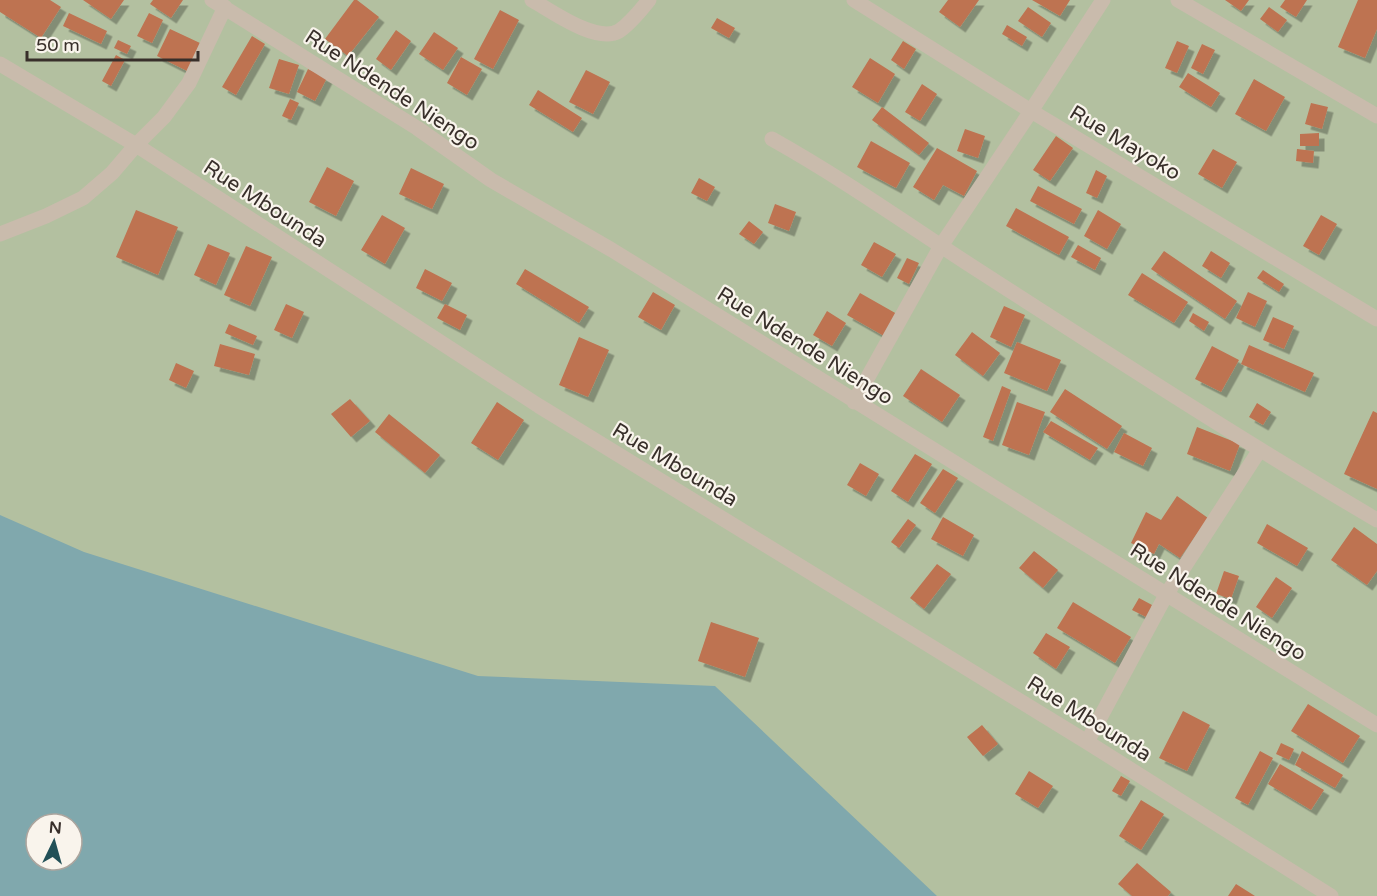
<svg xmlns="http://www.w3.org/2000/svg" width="1377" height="896" viewBox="0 0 1377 896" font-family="'Varela Round',sans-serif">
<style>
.green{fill:#b3c0a0;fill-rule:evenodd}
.water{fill:#80a8ad;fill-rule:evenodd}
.building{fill:#be7351;filter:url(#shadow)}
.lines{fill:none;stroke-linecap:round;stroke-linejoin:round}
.street{stroke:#c9bbac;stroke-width:15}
.labels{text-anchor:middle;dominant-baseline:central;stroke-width:4.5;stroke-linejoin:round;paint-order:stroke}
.street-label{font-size:21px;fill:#382f2a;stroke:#f9f4ec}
</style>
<defs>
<filter id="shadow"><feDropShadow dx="5.5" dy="5.5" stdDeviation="0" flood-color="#0004"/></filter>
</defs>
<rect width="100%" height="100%" fill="#f1eae0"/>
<path class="green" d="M0 0H1377V896H0ZM36 824H72V860H36Z"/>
<path class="water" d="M0 515 84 552 478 676 715 686 937 896H0ZM36 824H72V860H36Z"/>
<path class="building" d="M0 0H50L61 7 41 38 0 12Z
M83 0H124L111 19Z
M153 0H183L171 18 150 4Z
M354 0H357L379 17 348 56 325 39Z
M948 0H979L960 27 939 12Z
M1032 0H1070L1060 16Z
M1225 0H1249L1241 11Z
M1285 0H1307L1296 17 1280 7Z
M1358 0H1377V29L1365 58 1338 47Z
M1028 7 1051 23 1042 37 1018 21Z
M1269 7 1287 20 1278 32 1260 19Z
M500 10 519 20 493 69 474 59Z
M69 13 107 31 101 44 63 26Z
M149 13 163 20 152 43 137 36Z
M717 18 735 28 729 38 711 28Z
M1007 25 1027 37 1022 46 1002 34Z
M170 29 200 43 187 71 157 56Z
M396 30 411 41 391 70 376 59Z
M434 32 458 48 443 70 419 54Z
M252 36 265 44 236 95 222 87Z
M118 40 131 46 127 54 114 48Z
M903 41 916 49 904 69 891 60Z
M1177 41 1189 46 1177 73 1165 68Z
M1202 44 1215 50 1203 74 1191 68Z
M116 55 125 60 111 86 102 81Z
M461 57 482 69 467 95 447 83Z
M870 58 895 74 878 103 852 87Z
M279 59 299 65 289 94 269 88Z
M308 69 327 78 315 101 297 92Z
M586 70 610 82 593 114 569 102Z
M1188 73 1220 93 1211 107 1179 87Z
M1254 79 1285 97 1266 131 1235 114Z
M922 84 937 94 920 121 905 112Z
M538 90 582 118 573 132 529 105Z
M290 99 299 103 291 120 282 116Z
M1311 103 1328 107 1322 129 1305 124Z
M882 107 929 143 919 155 872 120Z
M965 129 985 136 978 158 957 151Z
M1319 133V146H1300V134Z
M1056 136 1073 148 1050 181 1033 170Z
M871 141 910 163 896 188 857 167Z
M937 148 977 171 964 196 943 185 934 200 913 187Z
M1213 149 1237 162 1222 188 1198 174Z
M1297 149 1314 151 1313 163 1296 161Z
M327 167 354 181 336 216 309 202Z
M411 168 444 184 432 209 399 194Z
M1096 170 1107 176 1097 198 1086 193Z
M699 178 715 187 707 201 691 193Z
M1038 186 1082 209 1074 224 1030 201Z
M775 204 796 212 789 231 768 223Z
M1016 208 1069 237 1059 255 1006 226Z
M136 210 178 227 158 275 116 257Z
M1098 210 1121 224 1107 249 1084 236Z
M382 215 405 228 385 264 361 250Z
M1321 215 1337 224 1319 255 1303 246Z
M749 221 763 232 754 244 739 234Z
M874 242 896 254 882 277 861 265Z
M208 244 230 253 216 285 194 275Z
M1078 245 1101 258 1095 270 1071 257Z
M246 246 272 257 250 306 224 295Z
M1164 251 1237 301 1225 319 1151 269Z
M1211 251 1230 263 1221 278 1202 266Z
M907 258 919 263 909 284 897 278Z
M425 269 452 283 442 301 416 288Z
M525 269 589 307 579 323 516 284Z
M1263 270 1284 284 1279 292 1257 278Z
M1142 273 1188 302 1174 323 1128 295Z
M653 292 675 305 661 330 638 317Z
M1248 292 1267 301 1255 327 1236 318Z
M860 293 897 314 884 336 847 315Z
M286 304 304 312 292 338 274 330Z
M445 304 467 315 460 330 437 318Z
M1004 306 1025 315 1011 347 990 337Z
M827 311 846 323 832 346 813 335Z
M1193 313 1209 322 1204 331 1189 321Z
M1273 317 1294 326 1284 349 1263 340Z
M229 324 257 336 253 345 225 333Z
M972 332 1000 353 983 376 955 355Z
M579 337 609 350 588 397 559 385Z
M1017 342 1061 360 1047 391 1004 373Z
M220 344 255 354 249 375 214 366Z
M1249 345 1314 373 1305 392 1241 364Z
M1212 346 1239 360 1221 392 1195 379Z
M176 363 194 371 186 388 169 380Z
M921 369 960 395 942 422 903 396Z
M1002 386 1011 390 993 441 983 437Z
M1065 389 1122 426 1107 449 1050 412Z
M350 399 370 421 351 437 331 414Z
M497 402 524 420 498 460 471 443Z
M1017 402 1045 412 1029 455 1002 445Z
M1257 403 1271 412 1263 425 1249 417Z
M1373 411 1377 413V489L1344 474Z
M389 414 440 455 425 473 375 432Z
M1051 421 1098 448 1090 460 1043 432Z
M1197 427 1240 444 1230 471 1187 454Z
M1124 433 1152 448 1143 466 1114 452Z
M915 454 932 464 908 502 891 491Z
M860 463 879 474 866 496 847 485Z
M943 469 958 478 935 513 920 503Z
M1177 496 1208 518 1180 558 1159 544 1154 554 1131 543 1146 512 1161 520Z
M943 517 974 535 963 556 931 539Z
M908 519 916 525 899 548 891 542Z
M1267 524 1308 548 1297 566 1257 543Z
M1354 527 1377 544V571L1367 585 1331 560Z
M1034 551 1058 570 1043 588 1019 568Z
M937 564 951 574 924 609 910 598Z
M1224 571 1239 576 1231 599 1216 594Z
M1276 577 1292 588 1272 618 1256 607Z
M1139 598 1152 605 1146 617 1132 610Z
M1073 602 1131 637 1115 663 1057 628Z
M711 622 759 638 745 677 698 661Z
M1046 633 1070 647 1056 669 1033 653Z
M1308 704 1360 736 1343 763 1291 731Z
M1183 711 1210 725 1187 771 1159 758Z
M982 725 998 744 983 756 967 737Z
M1281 743 1294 749 1289 760 1276 754Z
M1260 751 1273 758 1248 805 1235 798Z
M1302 751 1343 775 1335 788 1295 765Z
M1280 764 1324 790 1311 810 1268 784Z
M1029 771 1053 786 1038 808 1015 794Z
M1121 776 1130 781 1121 796 1112 791Z
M1141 800 1164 814 1141 850 1119 836Z
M1137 863 1171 892 1168 896H1132L1118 884Z
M1236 884 1255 896H1228Z"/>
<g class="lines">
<path class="street" d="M212 0 417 128 491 180 612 250 1377 725
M532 0C551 11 597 44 619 31 631 23 640 11 649 0
M854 0 1031 111 1377 319
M1178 0 1377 116
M0 64 136 145 539 406 1087 742 1331 896
M772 139C840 177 904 222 970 265 1105 352 1239 439 1377 520
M0 234 46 216 83 198 112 173 136 145 164 117 189 83 225 7
M854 402 941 246 1031 111 1103 0
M1087 742 1166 595 1259 451"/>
</g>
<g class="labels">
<g class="street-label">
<text transform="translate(392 90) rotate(33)">Rue Ndende Niengo</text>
<text transform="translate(1125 143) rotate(31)">Rue Mayoko</text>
<text transform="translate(265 204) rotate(33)">Rue Mbounda</text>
<text transform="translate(805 346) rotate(32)">Rue Ndende Niengo</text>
<text transform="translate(675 465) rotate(31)">Rue Mbounda</text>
<text transform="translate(1218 602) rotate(32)">Rue Ndende Niengo</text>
<text transform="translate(1089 719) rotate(32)">Rue Mbounda</text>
</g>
</g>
<g transform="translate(54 842) rotate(5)"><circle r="28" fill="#f9f4ec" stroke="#aca59e" stroke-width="1.5"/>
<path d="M0-4.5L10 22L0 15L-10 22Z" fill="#225057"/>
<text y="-9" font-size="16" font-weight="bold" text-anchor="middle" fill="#382f2a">N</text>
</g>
<path d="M27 51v9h171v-9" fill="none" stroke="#382f2a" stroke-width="3"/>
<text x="36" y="51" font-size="18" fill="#382f2a" stroke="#f9f4ec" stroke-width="4.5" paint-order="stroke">50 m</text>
</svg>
